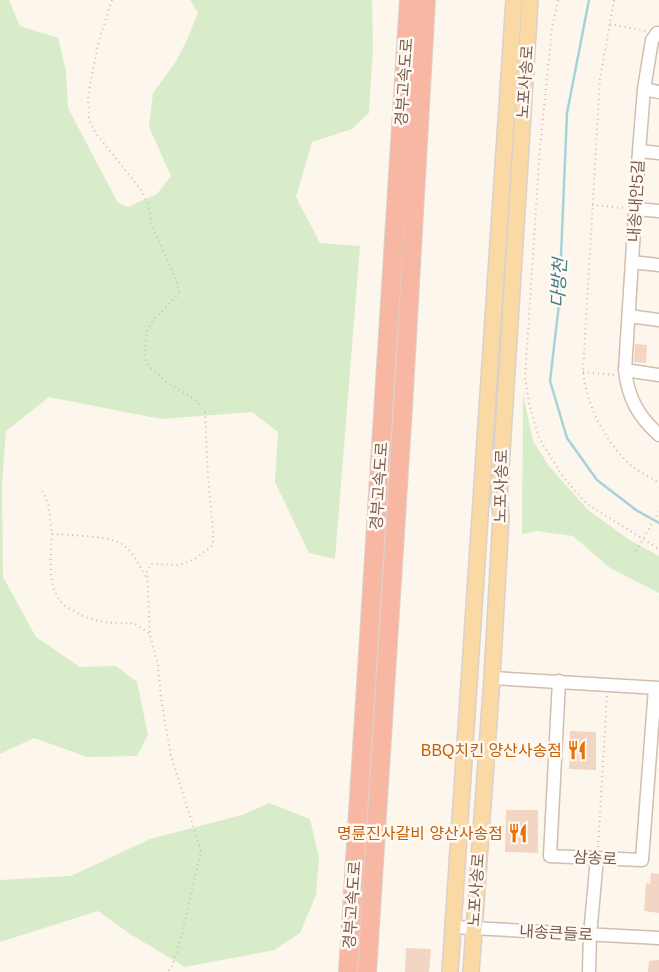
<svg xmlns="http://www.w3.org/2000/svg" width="659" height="972" viewBox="0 0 659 972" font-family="Arial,'Noto Sans KR',sans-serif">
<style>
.green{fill:#d8ecc9}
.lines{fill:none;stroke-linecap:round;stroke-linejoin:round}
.stream{stroke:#a5d3da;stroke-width:2.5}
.building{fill:#f3d5c3}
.minor-casing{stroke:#d1beb0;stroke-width:15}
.major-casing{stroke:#dad1cd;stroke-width:18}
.highway-casing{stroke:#dad1cd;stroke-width:20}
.path{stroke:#d9b8a5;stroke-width:2;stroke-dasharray:1 4;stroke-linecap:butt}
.minor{stroke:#fff;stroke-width:12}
.major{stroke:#fbd9a5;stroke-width:15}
.highway{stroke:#f7b7a3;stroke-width:18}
.labels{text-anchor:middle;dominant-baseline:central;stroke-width:5;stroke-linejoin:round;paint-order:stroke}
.street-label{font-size:16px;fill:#7a5c4d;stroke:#fffaf3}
.food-label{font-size:16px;fill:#c56008;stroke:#fffaf3;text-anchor:end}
.water-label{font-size:18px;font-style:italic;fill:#437c86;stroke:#fffaf3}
</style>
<rect width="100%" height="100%" fill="#fdf6ec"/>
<path class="green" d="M0 0H9L20 26 58 38 66 71 68 108 118 203 128 207 157 194 171 176 149 127 153 93 175 63 187 40 198 12 190 0H372L373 49 369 113 352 129 312 142 296 197 320 243 360 246 335 559 309 553 275 482 278 432 252 412 161 419 49 397 6 431 2 484 3 577 36 637 80 667 116 666 137 682 148 735 137 756 87 757 34 738 0 754Z
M523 394 533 441 549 466 587 509 628 539 659 556V593L610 568 573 536 537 531 522 534Z
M269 803 310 819 319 858 316 895 300 933 274 950 185 967 130 934 98 911 0 942V880L71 876 150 839 242 815Z"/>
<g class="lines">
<path class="stream" d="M589 0 567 113 559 304 550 381 567 438 597 480 636 510 659 523"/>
</g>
<path class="building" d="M635 344 647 345 646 363 634 362Z
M570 731 596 732V770L569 769Z
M506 810H538V853L505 852Z
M651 873 659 874V913L644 911 646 883 650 884Z
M406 948 431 949 429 972H405Z
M659 960V972H648L649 961Z"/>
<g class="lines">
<defs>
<path id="minor" d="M659 34 657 33 652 40 644 89 639 151 625 370C628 398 638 416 659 435
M644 89 659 92
M639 151 659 153
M636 209 659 211
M632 262 659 265
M629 316 659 320
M625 370 659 375
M492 678 659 688
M559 681 550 856 642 860 655 688
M453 927 659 938
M589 972 590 935 597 858"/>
<path id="major" d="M450 972 514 0
M471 972 492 678 501 516 499 500 530 0"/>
<path id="highway" d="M348 972 409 0
M367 972 403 407 426 0"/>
</defs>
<use href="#minor" class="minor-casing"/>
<use href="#major" class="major-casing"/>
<use href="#highway" class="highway-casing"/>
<path class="path" d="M112 0 98 44 88 96 89 119 95 132 141 190 148 204 152 225 177 281 179 293 154 319 147 332 144 354 147 363 150 367 165 381 197 401 205 412 208 476 213 531V545L195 559 179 565 151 564 147 571 150 635 158 665 161 698 171 756 201 851 181 938 172 966 167 972
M558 0 552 28 540 147 525 378 529 403 539 438 563 477 587 504 659 549
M614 0 600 79 583 372C587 406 603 437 627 462 635 470 649 476 659 483
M610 24 646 31
M592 205 624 208
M583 372 615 375
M42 491 48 503 52 534C67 535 106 536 118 542 132 548 139 566 147 578
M52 534C51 556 46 588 64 605 69 609 76 612 81 615 98 623 116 624 134 623L150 634
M636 551 659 512
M598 847 607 694"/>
<use href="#minor" class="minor"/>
<use href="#major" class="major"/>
<use href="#highway" class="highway"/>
</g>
<defs>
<symbol id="restaurant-bare" viewBox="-9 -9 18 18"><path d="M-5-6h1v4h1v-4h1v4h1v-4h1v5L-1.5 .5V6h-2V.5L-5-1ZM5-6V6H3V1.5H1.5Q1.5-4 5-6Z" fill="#e8710a" stroke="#fffaf3" stroke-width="2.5" paint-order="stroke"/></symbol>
</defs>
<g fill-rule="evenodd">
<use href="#restaurant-bare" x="563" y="736" width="28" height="28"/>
<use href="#restaurant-bare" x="504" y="819" width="28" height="28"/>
</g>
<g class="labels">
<g class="street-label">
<text transform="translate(404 82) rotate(-86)">경부고속도로</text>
<text transform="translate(525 82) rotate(-86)">노포사송로</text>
<text transform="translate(636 201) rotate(-87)">내송내안5길</text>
<text transform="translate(379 486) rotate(-86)">경부고속도로</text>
<text transform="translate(501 486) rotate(-89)">노포사송로</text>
<text transform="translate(595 858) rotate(3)">삼송로</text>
<text transform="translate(476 890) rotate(-86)">노포사송로</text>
<text transform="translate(352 905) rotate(-86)">경부고속도로</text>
<text transform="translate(556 933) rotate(3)">내송큰들로</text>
</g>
<g class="food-label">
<text x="562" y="750">BBQ치킨 양산사송점</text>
<text x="503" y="833">명륜진사갈비 양산사송점</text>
</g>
<g class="water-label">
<text transform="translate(559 283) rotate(-87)">다방천</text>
</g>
</g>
</svg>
